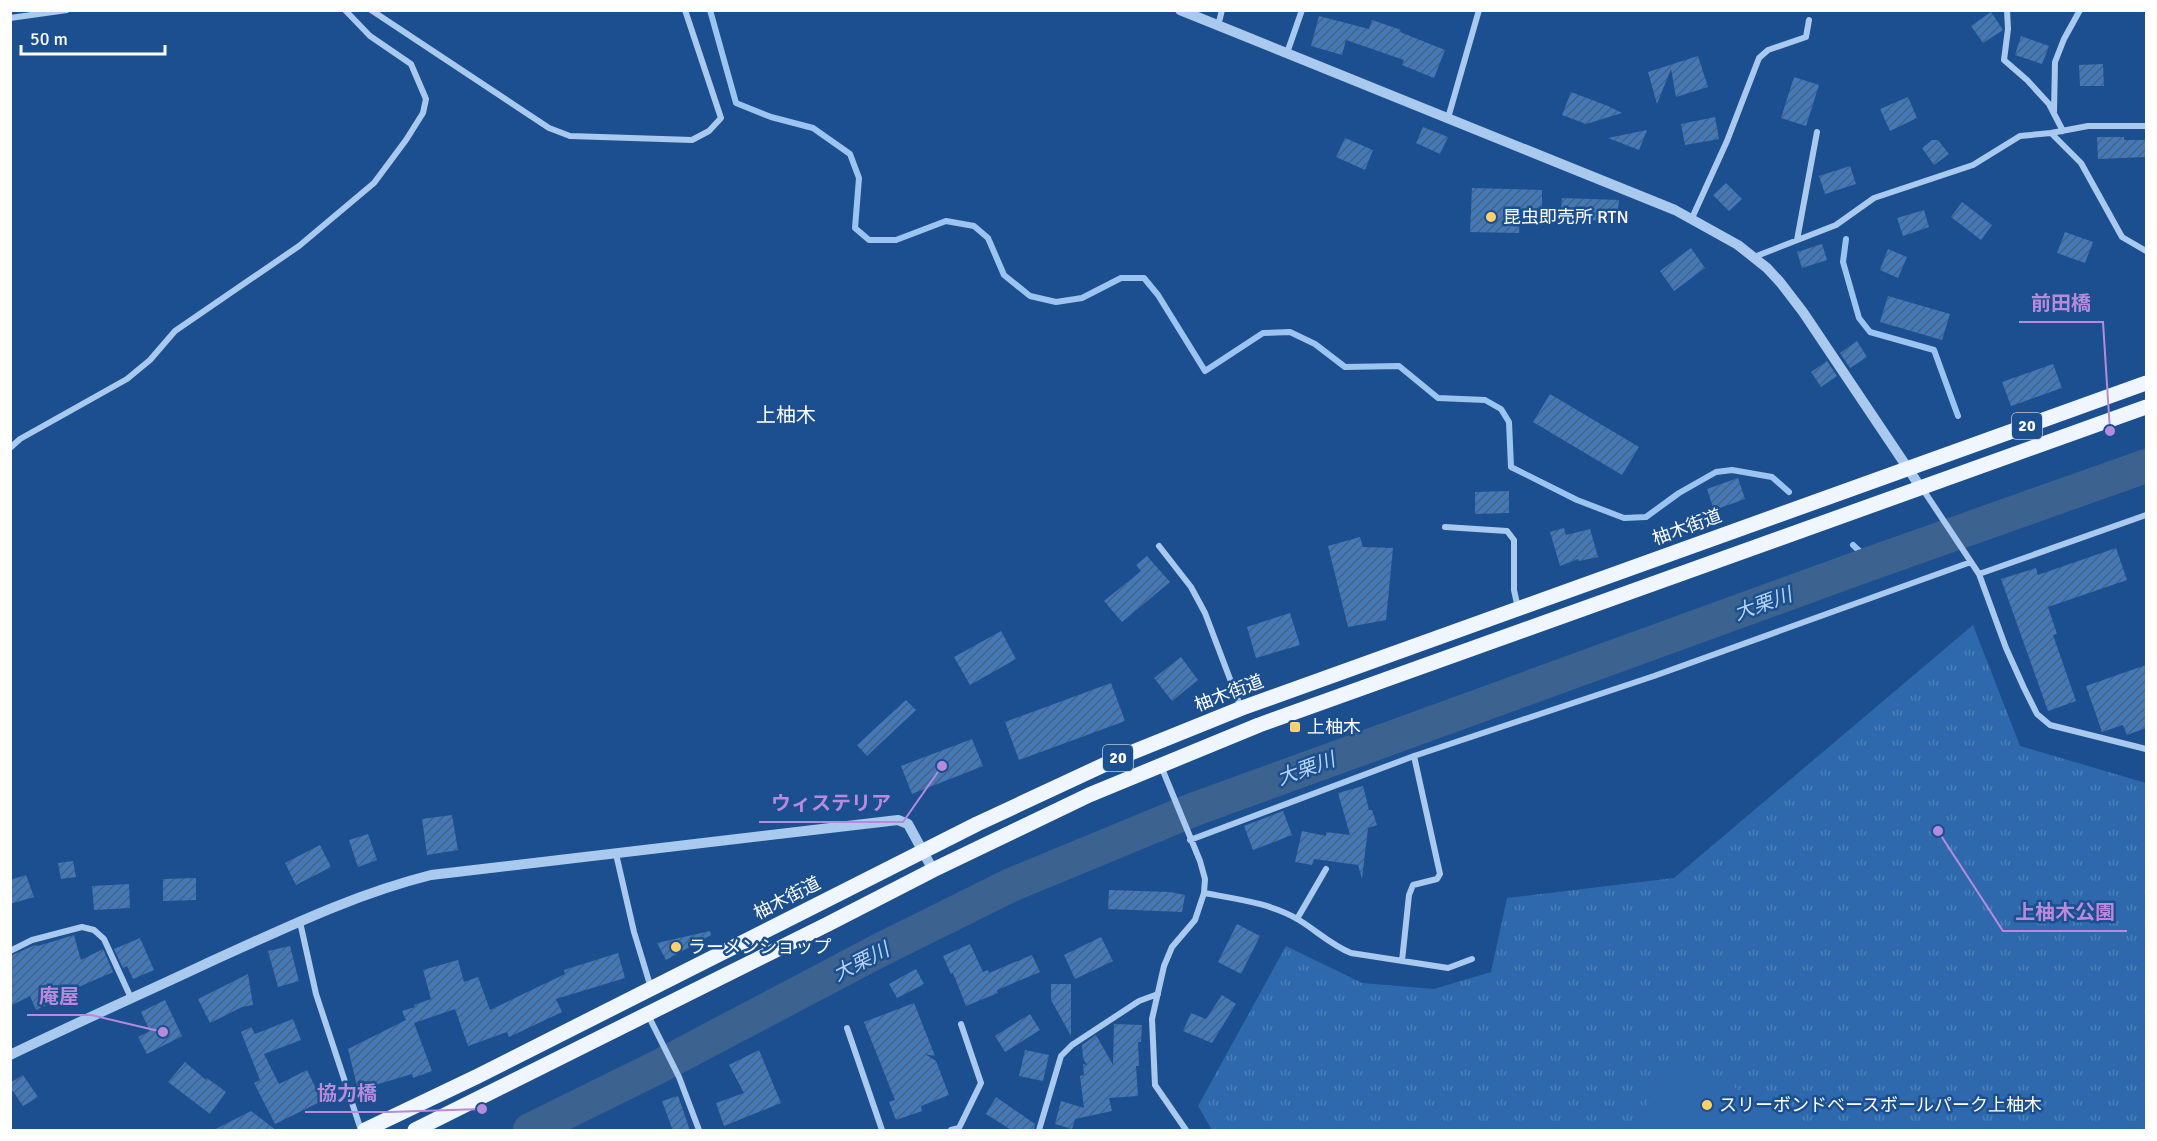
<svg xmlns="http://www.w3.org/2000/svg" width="2157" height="1141" viewBox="0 0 2157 1141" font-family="Signika,'Noto Sans JP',sans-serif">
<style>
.grass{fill:url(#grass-tufts)}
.pitch{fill:#2e69ad}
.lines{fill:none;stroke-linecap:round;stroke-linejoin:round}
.stream{stroke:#9cc4f0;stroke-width:6}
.river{stroke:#3c6290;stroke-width:34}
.building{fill:url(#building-hatch)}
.minor{stroke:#a9c9ee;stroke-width:6}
.tertiary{stroke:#a9c9ee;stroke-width:10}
.primary{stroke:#f0f6ff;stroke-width:15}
.poi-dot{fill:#ffd166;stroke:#1b4f8f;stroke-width:2}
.labels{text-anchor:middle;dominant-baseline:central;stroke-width:5;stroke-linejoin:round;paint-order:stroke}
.shield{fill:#1b4f8f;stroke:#bbcadd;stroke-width:1.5}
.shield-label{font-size:16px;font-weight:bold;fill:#fff}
.poi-label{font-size:18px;fill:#fff;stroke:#1b4f8f;text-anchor:start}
.street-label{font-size:18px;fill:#fff;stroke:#1b4f8f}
.neighbourhood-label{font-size:20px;fill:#fff;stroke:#1b4f8f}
.water-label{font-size:20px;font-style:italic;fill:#b5d3f5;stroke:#1b4f8f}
.leader{fill:none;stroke:#b68bdc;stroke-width:2}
.callout-dot{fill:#b68bdc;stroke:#1b4f8f;stroke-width:2}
.callout-label{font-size:20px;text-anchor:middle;font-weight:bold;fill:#b68bdc;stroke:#1b4f8f;stroke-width:5;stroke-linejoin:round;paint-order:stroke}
</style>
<defs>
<pattern id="grass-tufts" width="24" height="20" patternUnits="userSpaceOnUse" patternTransform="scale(1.5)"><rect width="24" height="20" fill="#2e69ad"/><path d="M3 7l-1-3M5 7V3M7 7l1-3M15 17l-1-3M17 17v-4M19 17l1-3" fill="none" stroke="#4d80b9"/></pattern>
<pattern id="building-hatch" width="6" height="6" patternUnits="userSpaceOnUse" patternTransform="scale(1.5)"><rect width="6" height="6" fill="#4478b7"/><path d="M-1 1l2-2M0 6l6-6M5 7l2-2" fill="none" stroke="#486282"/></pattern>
</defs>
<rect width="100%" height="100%" fill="#1b4f8f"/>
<path class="grass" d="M1973 625 2020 746 2146 783V1130H1212L1198 1106 1286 946 1362 983 1434 989 1491 972 1507 898 1674 878Z"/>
<path class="pitch" d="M1680 1058 1812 1130H1639L1657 1079Z"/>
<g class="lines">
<path class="stream" d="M710 10 736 103 771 117 813 128 850 154 859 178 855 228 869 240H896L946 221 974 226 988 238 1004 275 1030 296 1056 302 1082 298 1121 278H1144L1158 295 1205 371 1263 333 1290 332 1315 344 1345 367 1399 366 1438 398 1485 400 1501 409 1509 422 1511 467 1577 500 1624 518 1646 517 1679 493 1716 472 1732 470 1772 477 1789 492
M1846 239 1843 262 1859 318 1870 332 1934 350 1958 416
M1994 513 1997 520
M1853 545 1872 563"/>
<path class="river" d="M530 1130 658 1067 878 951 1011 885 1195 809 1872 563 2146 466"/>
</g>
<path class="building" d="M1991 12 2003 30 1983 43 1971 26Z
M1319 16 1369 29 1372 20 1401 30 1400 32 1445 50 1434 78 1402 65 1404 60 1346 40 1342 55 1311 46Z
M2021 36 2049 46 2042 64 2015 55Z
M1698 56 1708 87 1676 97 1671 69 1657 104 1648 72Z
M2103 64 2104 86H2080L2079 65Z
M1794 77 1819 85 1806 126 1781 118Z
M1571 92 1608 106 1622 113 1586 124 1562 115Z
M1908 97 1917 118 1890 131 1880 109Z
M1715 117 1719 139 1685 145 1681 124Z
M1423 127 1448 137 1440 154 1416 143Z
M1647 130 1639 150 1608 138Z
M2097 137H2124V140H2146V157L2098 159Z
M1345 138 1373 150 1365 170 1336 157Z
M1932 140H1938L1949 154 1934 165 1922 148Z
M1850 166 1856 184 1825 194 1819 176Z
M1726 183 1742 199 1729 211 1713 195Z
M1472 188 1542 190V210H1520L1519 233 1470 232Z
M1562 198 1619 200 1617 222 1589 220V224L1560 222Z
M1962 202 1992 225 1981 240 1951 217Z
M1924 210 1929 227 1903 236 1897 218Z
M2065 232 2093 242 2085 263 2057 253Z
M1822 244 1827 260 1802 268 1797 252Z
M1691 248 1705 268 1674 291 1660 271Z
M1888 249 1907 257 1898 278 1880 270Z
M1888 296 1950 314 1942 340 1880 322Z
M1857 341 1867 357 1850 368 1840 353Z
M1827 361 1837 376 1821 387 1811 372Z
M2053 364 2062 388 2011 406 2002 382Z
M1550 394 1639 447 1622 475 1533 422Z
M1738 478 1745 499 1714 510 1707 489Z
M1509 491V513L1475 514V492Z
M1564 528 1566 535 1590 529 1598 557 1579 561 1578 559 1560 566 1550 532Z
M1360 537 1363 547 1393 548 1386 620 1348 627 1328 546Z
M2116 548 2127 580 2048 607 2057 634 2053 635 2076 701 2048 711 2001 579 2036 568 2038 575Z
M1147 556 1170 582 1122 622 1104 601 1141 571 1136 565Z
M1290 613 1300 645 1256 658 1247 627Z
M1001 631 1016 659 970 685 954 657Z
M1181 657 1198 680 1172 701 1154 678Z
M2146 665V728L2127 735 2123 725 2102 732 2086 686Z
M1111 683 1125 721 1019 760 1005 722Z
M906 700 916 710 867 756 857 745Z
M972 739 983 766 912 794 901 766Z
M1363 786 1369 810H1372L1377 825 1368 828 1362 879 1358 865 1314 859 1312 865 1295 862 1302 831 1326 836V832L1350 835 1338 793Z
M1283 811 1292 835 1253 850 1244 826Z
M452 815 458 850 427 855 422 819Z
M368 834 377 860 358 867 349 840Z
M320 845 331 867 296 885 285 863Z
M73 861 76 877 61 879 58 863Z
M26 875 34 897 10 904V880Z
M196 878V900L163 901V879Z
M129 884 130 908 94 910 92 886Z
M1109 890 1170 892 1185 895 1182 912 1108 909Z
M1237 924 1260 936 1241 974 1218 962Z
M710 931 711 935 666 960 657 943Z
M74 935 81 960 103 949 113 972 58 996 59 999 36 1010 30 996 10 1006V956L35 945 38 946Z
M1101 937 1113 961 1075 979 1064 955Z
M140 938 154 970 133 979 127 966 123 968 114 949Z
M970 944 983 972 988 970 989 973 1032 955 1040 972 997 990 998 993 966 1006 953 973 951 974 943 956Z
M290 946 299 981 278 987 268 951Z
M618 953 625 978 556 999 562 1012 509 1037 507 1032 468 1046 455 1009 414 1023 432 1071 413 1078 412 1074 358 1090 348 1049 406 1020 402 1011 415 1007 414 1005 431 999 423 970 458 960 464 982 478 977 490 1010 565 974 564 970Z
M916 969 924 984 897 998 889 984Z
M248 974 253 1005 242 1007 210 1023 198 999Z
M1051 984H1071V1036L1051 1000Z
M1222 995 1236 1004 1212 1043 1183 1031 1191 1013 1206 1019Z
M165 1000 182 1036 147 1054 138 1037 150 1031 141 1012Z
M914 1003 935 1056 925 1054 936 1061 949 1095 921 1106 922 1111 896 1120 889 1102 895 1100 864 1022Z
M1030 1014 1040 1030 1005 1052 995 1036Z
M293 1019 301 1040 264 1054 279 1084 307 1070 322 1101 275 1124 254 1083 260 1080 241 1032 251 1027 255 1034Z
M1114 1024 1142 1025 1141 1042H1138L1139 1066H1136L1138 1096 1109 1098 1112 1111 1075 1119 1072 1129 1055 1124 1061 1101 1084 1108 1080 1076 1084 1075 1083 1064 1087 1065 1083 1058 1082 1045 1096 1035 1113 1065Z
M759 1050 781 1103 724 1126 716 1103 744 1093 729 1065Z
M1025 1050 1049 1055 1043 1081 1019 1076Z
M185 1062 206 1080 207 1078 226 1092 210 1114 168 1082Z
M23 1075 38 1097 23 1106 10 1087V1083Z
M678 1096 686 1119 690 1131H673L662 1101Z
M996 1097 1035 1124 1034 1131H1013L986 1114Z
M251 1111 277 1131H212Z"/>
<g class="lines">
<path class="minor" d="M371 10 549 128 570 136 692 140 709 131 721 118 685 10
M2007 10 2008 29 2004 60 2027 80 2049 104 2063 131
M10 18 67 10
M1218 26 1222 10
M1287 53 1302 10
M2054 112 2055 62 2064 39 2080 10
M1448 118 1479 10
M2051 133 2088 126H2146
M1692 218 1727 141 1759 58 1768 50 1806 37 1809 20
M1797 240 1817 132
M1754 257 1836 225 1874 198 1973 165 2020 136 2051 133 2081 163 2122 237 2146 251
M10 448 20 439 127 379 150 360 175 331 299 246 374 183 406 140 423 113 426 99 411 64 370 36 345 10
M1922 488 1979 574 2006 648 2024 688 2037 714 2050 725 2146 749
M1445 527 1507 531 1514 540V590L1518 608
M1159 546 1191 587 1205 613 1241 708
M1979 574 2146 515
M1161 766 1200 861 1205 879 1204 893 1195 920 1172 947 1164 966 1152 1019 1155 1085 1186 1130
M1190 840 1414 756 1654 676 1971 562
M616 854 634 932 651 988
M1204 893C1236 899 1271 903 1299 920 1317 931 1331 945 1351 953L1448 968 1472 959
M1297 919 1326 869
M300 922 316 994 361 1130
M10 951 32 940 82 927 94 930 104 939 131 998
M1402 961 1409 895 1413 885 1437 879 1440 874 1414 756
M648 1015 679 1077 699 1130
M847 1028 882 1130
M951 1130 959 1128 981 1083 961 1024
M1039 1130 1061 1056 1072 1045 1139 1001 1158 994"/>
<path class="tertiary" d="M1180 10 1675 210 1738 245 1767 268 1780 282 1803 312 1921 488
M10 1055C78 1022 146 992 214 960 285 928 355 894 431 875L898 820 908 824 933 870"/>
<path class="primary" d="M365 1130 478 1076 977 824 1123 756 1242 708 2146 383
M415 1130 828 924 933 870 1089 795 1259 725 2146 407"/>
</g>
<g class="poi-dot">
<circle cx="1491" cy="217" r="6"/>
<rect x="1289" y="721" width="12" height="12" rx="3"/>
<circle cx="676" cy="947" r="6"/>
<circle cx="1707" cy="1105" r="6"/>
</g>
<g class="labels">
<g class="shield">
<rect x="2012" y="413" width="30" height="26" rx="4.5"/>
<rect x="1103" y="745" width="30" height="26" rx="4.5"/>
</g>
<g class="shield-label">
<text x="2027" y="426">20</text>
<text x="1118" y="758">20</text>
</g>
<g class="poi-label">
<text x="1503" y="217">昆虫即売所 RTN</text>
<text x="1307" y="727">上柚木</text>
<text x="688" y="947">ラーメンショップ</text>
<text x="1719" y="1105">スリーボンドベースボールパーク上柚木</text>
</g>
<g class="street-label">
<text transform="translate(1687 527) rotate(-20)">柚木街道</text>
<text transform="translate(1229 693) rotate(-21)">柚木街道</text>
<text transform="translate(787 898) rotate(-27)">柚木街道</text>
</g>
<g class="neighbourhood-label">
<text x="786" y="415">上柚木</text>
</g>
<g class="water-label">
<text transform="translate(1763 604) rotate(-20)">大栗川</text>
<text transform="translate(1306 769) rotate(-20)">大栗川</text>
<text transform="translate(861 962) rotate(-27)">大栗川</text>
</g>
</g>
<path class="leader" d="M2110 431L2103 322H2019M942 766L903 822H759M1938 831L2003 931H2127M163 1032L91 1015H27M482 1109L389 1112H305"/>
<g class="callout-dot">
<circle cx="2110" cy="431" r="6"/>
<circle cx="942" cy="766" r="6"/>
<circle cx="1938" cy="831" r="6"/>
<circle cx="163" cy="1032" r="6"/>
<circle cx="482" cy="1109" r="6"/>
</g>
<g class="callout-label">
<text x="2061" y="310">前田橋</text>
<text x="831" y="810">ウィステリア</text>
<text x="2065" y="919">上柚木公園</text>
<text x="59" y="1003">庵屋</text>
<text x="347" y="1100">協力橋</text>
</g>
<rect width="2157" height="1141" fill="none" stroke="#ffffff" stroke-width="24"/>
<path d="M21 45v9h144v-9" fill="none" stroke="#ffffff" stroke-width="3"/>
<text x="30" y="45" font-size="18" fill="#ffffff" stroke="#1b4f8f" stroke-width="4.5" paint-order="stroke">50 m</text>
</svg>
